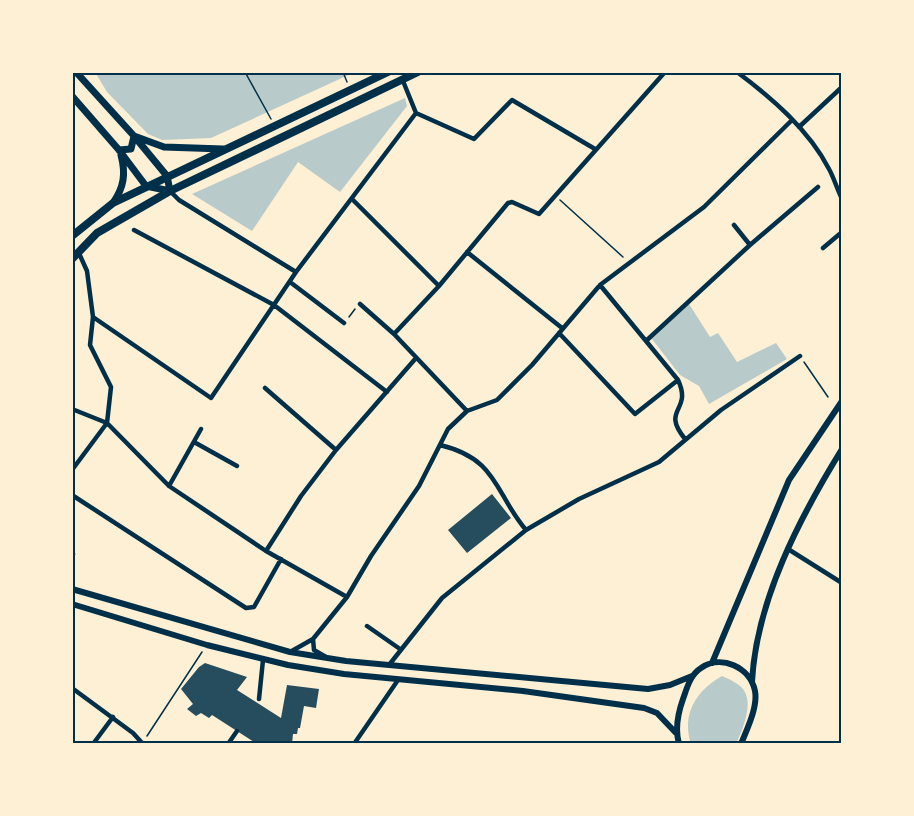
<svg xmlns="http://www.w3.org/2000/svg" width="914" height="816" viewBox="0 0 914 816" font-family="'Varela Round',sans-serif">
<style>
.green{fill:#b9caca}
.building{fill:#264d5e}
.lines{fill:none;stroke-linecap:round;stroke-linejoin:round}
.path{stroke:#003049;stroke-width:1.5}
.minor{stroke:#003049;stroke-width:4.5}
.tertiary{stroke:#003049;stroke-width:6}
.secondary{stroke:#003049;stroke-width:7}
.primary{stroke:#003049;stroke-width:8}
.neatline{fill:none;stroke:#003049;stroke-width:2}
</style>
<rect width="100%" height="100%" fill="#fdf0d5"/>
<path class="green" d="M95 72H355L211 138 162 140 148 134 107 92Z
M405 98 407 106 340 192 298 162 252 231 192 194Z
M689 304 710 337 718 333 737 362 776 343 787 359 709 404 699 386 680 375 652 339Z
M722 676C729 679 738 683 743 689 754 703 743 729 736 744H691C681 714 697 690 722 676Z"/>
<path class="building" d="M492 494 511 518 467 553 448 530Z
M205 663 247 677 237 690 281 718 287 685 319 689 316 708 304 706 300 728H298L297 734H293L292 744H257L212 715 209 718 201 713 196 716 187 709 193 704 181 689 199 667Z"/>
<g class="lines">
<path class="path" d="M182 72H229
M245 72 271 119
M343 72 347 82
M560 200 623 257
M349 317 355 309
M804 362 828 397
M147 736 202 652"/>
<path class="minor" d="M737 72C772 98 809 130 829 169 834 178 837 189 842 199
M416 113 474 139 512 100 595 149
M799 127 842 87
M170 191 179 200 296 272
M352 199 439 286
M734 225 750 245
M134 230 274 305 387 392
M823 248 842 232
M467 252 562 328
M290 282 344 323
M600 285 678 380C693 412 660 408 685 439
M360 304 394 334 467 411
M93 317 211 398 296 272 416 113 403 81
M559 333 635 414 678 380
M394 334 439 286 508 203 512 202 539 214 665 72
M646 341 750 245 818 187
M265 388 336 450
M72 409 107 423 169 486 266 551 347 597
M194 442 237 466
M440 445C498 459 494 492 526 530
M72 470 107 423 111 387 90 345 93 317 87 271 78 251
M169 486 201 429
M72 495 246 608 254 607 281 559
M788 549 842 583
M72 551 73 554
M266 551 301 496 336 450 416 358
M367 626 400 649
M313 639 314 650 326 657
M290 652 313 639 347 597 371 556 419 486 448 429 467 411 497 400 532 365 600 285 704 207 792 120
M389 665 442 598 526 530 579 499 659 462 721 410 800 356
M72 688 133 733 143 744
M259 699 263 660
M93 744 113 717
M228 744 237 731
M354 744 398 680"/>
<path class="tertiary" d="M72 589 290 652 346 661 648 689 670 685 692 676
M72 604 207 645 288 665 344 674 523 691 644 708 657 713 676 733
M712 663 789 480 842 401
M752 682C756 601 800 517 842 449
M679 744C675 730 678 713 683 699 687 688 690 675 701 668 721 654 750 667 755 691 758 707 747 729 741 744"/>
<path class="secondary" d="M76 72 134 136 164 147 223 149
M72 96 119 150 146 186 170 191 167 176 134 136
M119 150 131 149 134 136
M113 203C124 187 126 174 121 155"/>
<path class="primary" d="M72 236 113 203 388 72
M72 259 97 233 170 191 418 72"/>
</g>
<rect width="914" height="816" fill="none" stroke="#fdf0d5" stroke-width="147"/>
<rect x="74" y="74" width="766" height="668" class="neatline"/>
</svg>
